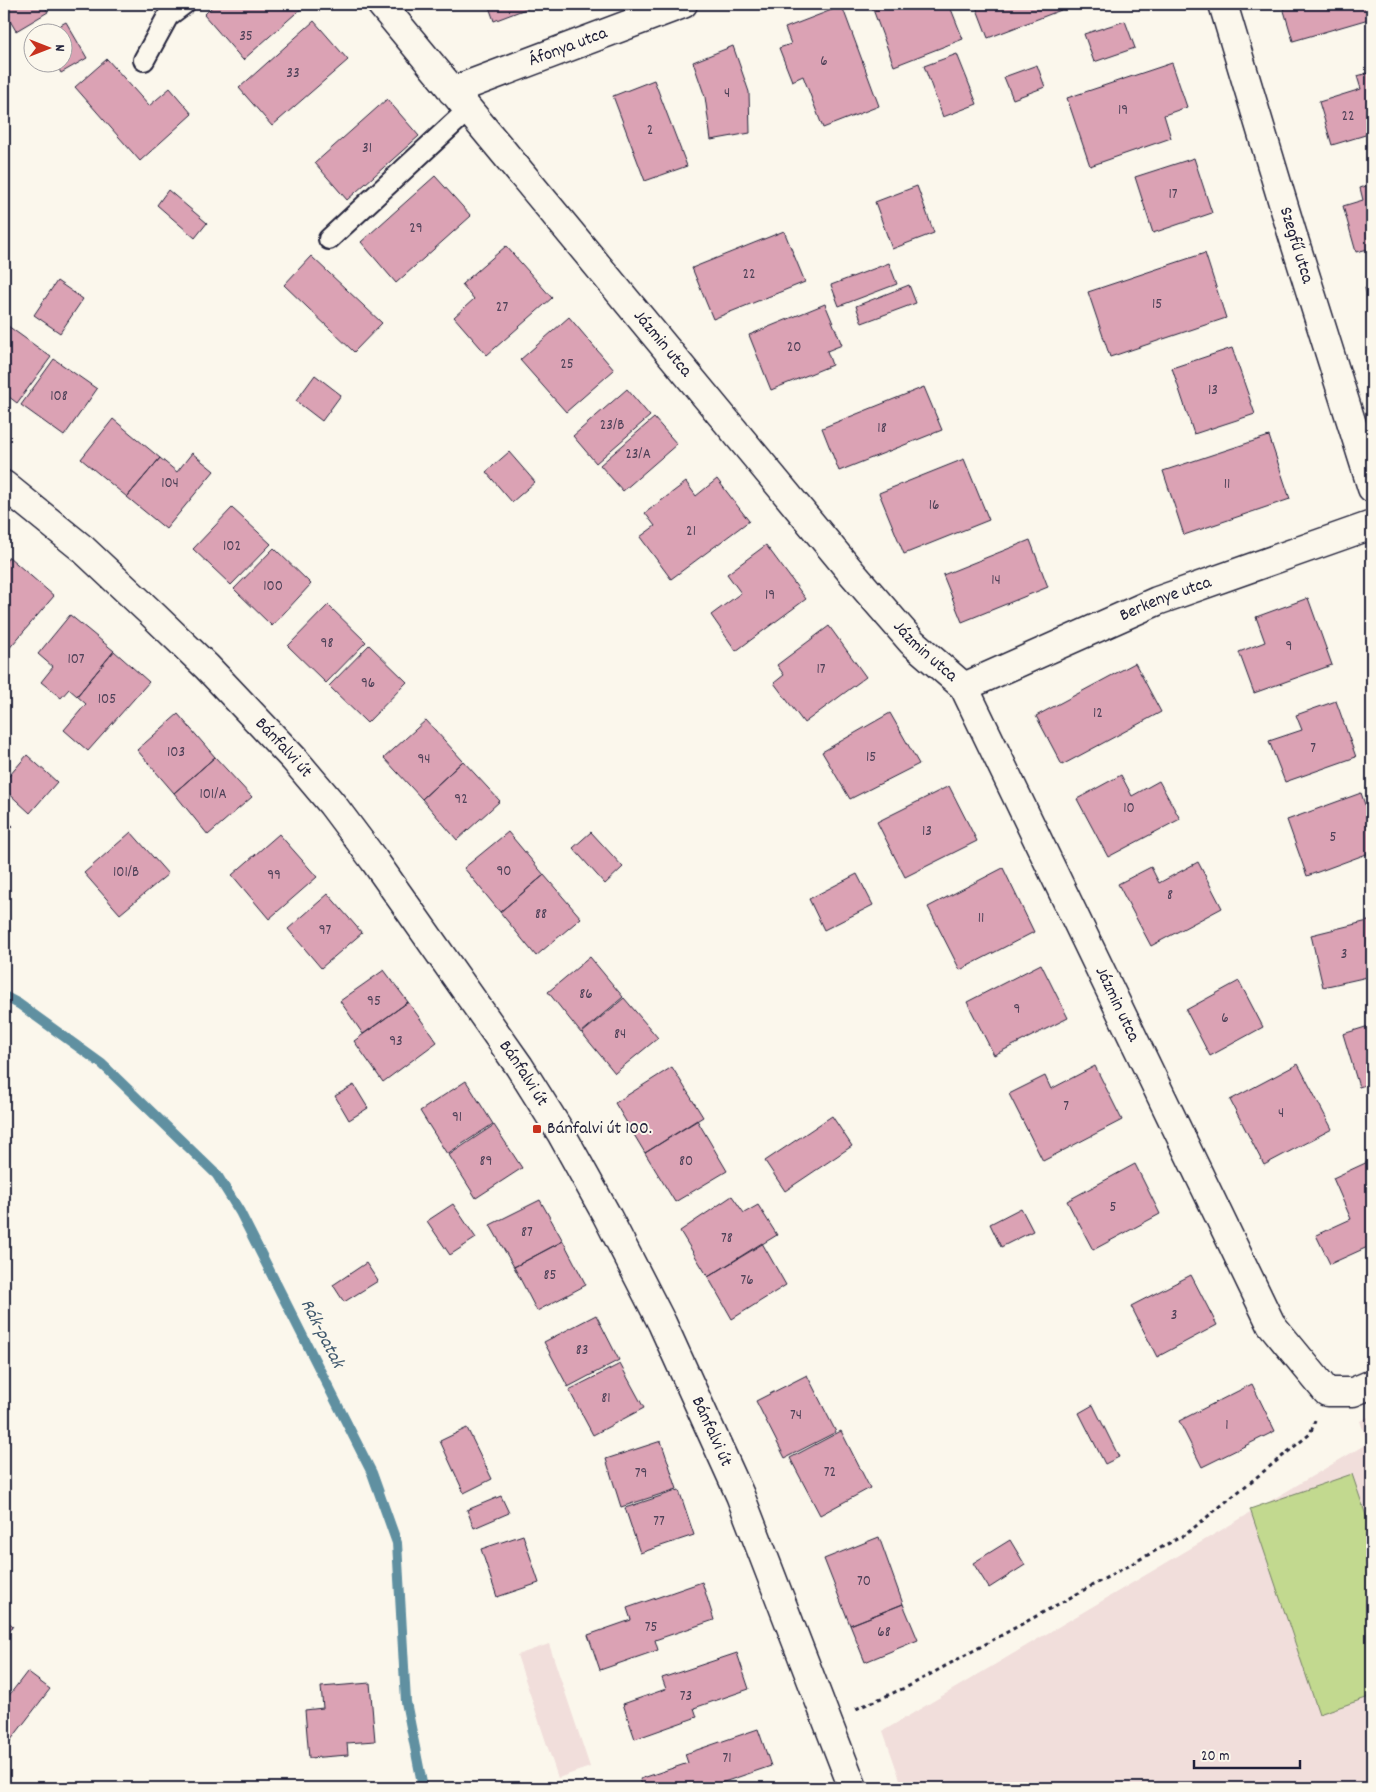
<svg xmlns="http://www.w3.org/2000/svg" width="1376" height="1792" viewBox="0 0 1376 1792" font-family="Dekko,sans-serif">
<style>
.built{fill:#f1dedb}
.green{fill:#c2d98f;stroke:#727e65}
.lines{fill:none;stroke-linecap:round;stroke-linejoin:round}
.stream{stroke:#6090a1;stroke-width:10}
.building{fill:#dba2b4;stroke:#22223b}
.lane-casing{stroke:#22223b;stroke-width:24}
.street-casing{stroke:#22223b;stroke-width:31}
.secondary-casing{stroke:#22223b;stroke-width:31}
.path{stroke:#22223b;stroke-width:3;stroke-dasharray:4 4;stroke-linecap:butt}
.lane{stroke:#fbf7ec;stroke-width:20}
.street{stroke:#fbf7ec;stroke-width:28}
.secondary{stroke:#fbf7ec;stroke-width:28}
.poi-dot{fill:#c8321e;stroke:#fbf7ec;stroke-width:2}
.labels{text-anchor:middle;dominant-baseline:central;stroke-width:4;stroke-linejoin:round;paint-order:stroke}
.number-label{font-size:15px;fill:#504259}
.street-label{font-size:18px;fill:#22223b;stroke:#fbf7ec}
.poi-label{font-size:18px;fill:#22223b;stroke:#fbf7ec;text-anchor:start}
.water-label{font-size:19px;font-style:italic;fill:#41596e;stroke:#fbf7ec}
</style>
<rect width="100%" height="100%" fill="#fbf7ec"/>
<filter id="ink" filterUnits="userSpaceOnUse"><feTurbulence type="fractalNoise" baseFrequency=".02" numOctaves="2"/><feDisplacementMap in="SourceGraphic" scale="10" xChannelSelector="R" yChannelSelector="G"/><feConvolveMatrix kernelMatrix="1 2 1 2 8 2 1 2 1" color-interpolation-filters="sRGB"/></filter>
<g filter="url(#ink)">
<path class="built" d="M1372 1415V1788H903L883 1731 1368 1443 1360 1421Z
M549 1644 590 1767 558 1778 517 1655Z"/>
<path class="green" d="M1352 1474 1372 1533V1696L1319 1714 1250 1509Z"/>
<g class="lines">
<path class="stream" d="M4 996 19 1004 102 1064 217 1175 240 1212 372 1473 397 1543 406 1702 423 1788"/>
</g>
<path class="building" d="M4 4H43L48 12 16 31 6 14 4 16Z
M215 4H302L304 6 243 60 204 15Z
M488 4H536V5L494 21Z
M871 4H949L963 39 894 66Z
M975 4H1058L1061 10 988 38Z
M1282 4H1372V18L1293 41Z
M842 6 879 106 823 128 803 76 792 81 779 48 791 44 785 28Z
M314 21 348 60 272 126 239 88Z
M1125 21 1135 48 1094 62 1084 34Z
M66 22 87 58 61 73 55 62H62V32H48Z
M733 46 749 92 750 133 711 140 705 97 693 62Z
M957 54 977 104 943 117 924 66Z
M107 59 149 106 170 88 192 114 140 161 75 87Z
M1172 63 1187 107 1164 115 1171 138 1090 166 1067 98Z
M1037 65 1045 87 1013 99 1004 77Z
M1372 72V133L1332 145 1319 102 1361 89 1357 76Z
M654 80 687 166 645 181 613 96Z
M387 99 419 136 347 200 315 163Z
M1194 158 1212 213 1153 233 1135 177Z
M435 176 471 216 396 283 361 242Z
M1372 184V248L1356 252 1343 206 1363 200 1360 188Z
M917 186 934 233 892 249 875 202Z
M168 190 207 223 195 238 157 205Z
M784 231 805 282 713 319 692 268Z
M506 246 552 298 487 355 454 317 474 299 462 284Z
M1205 253 1226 318 1110 357 1088 292Z
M311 256 382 323 354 352 284 285Z
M889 263 897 284 839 306 831 285Z
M57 281 83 299 60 333 34 315Z
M909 285 916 303 862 323 856 306Z
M1372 285V314L1365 288Z
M825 304 842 345 827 351 832 365 771 390 749 335Z
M569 317 614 370 566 412 520 360Z
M8 326 51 357 17 403 4 393V332Z
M1232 348 1255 414 1194 434 1172 368Z
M54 359 97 389 64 436 21 405Z
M315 375 341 395 322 421 296 401Z
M924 387 942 430 839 471 822 428Z
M627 389 650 416 596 463 573 436Z
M654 418 677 444 623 491 600 465Z
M113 419 160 458 127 497 81 459Z
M1269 436 1290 499 1184 535 1163 471Z
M509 452 535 482 512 502 486 472Z
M192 453 214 471 166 529 127 497 160 458 177 472Z
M964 459 989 520 904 554 879 493Z
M717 479 749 521 671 579 640 537 655 526 645 513 686 482 696 496Z
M232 508 271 544 231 585 193 549Z
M1030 540 1048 587 962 622 943 575Z
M766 545 806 599 736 651 711 615 741 593 727 574Z
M274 548 311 584 272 626 234 589Z
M9 557 54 596 7 651 4 648V564Z
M1308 598 1332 665 1254 693 1239 652 1265 642 1256 617Z
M328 605 366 642 326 683 288 646Z
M70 615 114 651 77 696 69 689 61 698 41 682 53 667 38 654Z
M829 626 866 677 804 723 774 683 784 675 777 665Z
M369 645 407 682 367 723 329 686Z
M114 651 149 682 88 751 64 730 86 704 77 696Z
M1135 663 1161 712 1062 765 1036 716Z
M1336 701 1356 757 1285 782 1269 741 1302 730 1296 715Z
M890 713 919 764 850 799 822 752Z
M178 714 215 757 174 793 137 750Z
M426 720 463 761 422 799 384 758Z
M27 755 57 782 30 813 4 789V782Z
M215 757 252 797 208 835 174 793Z
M463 761 500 801 457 840 422 799Z
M1121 775 1132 796 1159 781 1180 819 1108 857 1077 799Z
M949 786 977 841 905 877 877 822Z
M1361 793 1372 825V852L1307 876 1287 820Z
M4 817 13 826 4 836Z
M131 832 168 874 120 914 84 873Z
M508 832 544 875 500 912 464 868Z
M591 832 623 867 605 884 573 848Z
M279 834 317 877 269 919 232 875Z
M1198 862 1222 908 1151 946 1118 884 1151 867 1159 883Z
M1003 868 1034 932 960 970 928 907Z
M857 874 873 905 824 930 809 899Z
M544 875 581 918 536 956 500 912Z
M328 894 362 933 321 968 288 929Z
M1372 920V976L1323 987 1311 935Z
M590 957 623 997 581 1033 548 992Z
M1041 964 1068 1018 994 1055 967 1002Z
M384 970 408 1002 363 1034 340 1001Z
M1239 981 1263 1027 1210 1056 1186 1010Z
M624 998 658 1038 615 1073 582 1033Z
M408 1002 437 1042 383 1082 354 1041Z
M1372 1025V1083L1359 1087 1343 1034Z
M1298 1064 1332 1129 1264 1165 1230 1100Z
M1095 1066 1122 1120 1043 1161 1009 1094 1045 1076 1051 1089Z
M672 1067 703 1117 645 1153 615 1103Z
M466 1081 493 1124 447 1154 420 1111Z
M354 1085 368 1108 349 1120 335 1096Z
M832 1116 852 1146 785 1191 765 1161Z
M697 1120 727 1171 675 1202 645 1153Z
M494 1125 522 1168 476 1198 449 1155Z
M1372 1160V1245L1330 1264 1316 1235 1351 1219 1333 1178Z
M1135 1164 1160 1214 1093 1250 1067 1201Z
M732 1196 744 1213 758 1205 777 1235 708 1277 680 1231Z
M540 1200 563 1241 514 1267 490 1225Z
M453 1204 476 1238 450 1255 427 1221Z
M1021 1208 1033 1231 1001 1247 990 1224Z
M563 1241 586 1285 537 1311 514 1267Z
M762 1243 786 1285 732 1319 708 1277Z
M366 1263 378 1281 344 1302 333 1285Z
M1191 1275 1217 1325 1157 1357 1131 1306Z
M596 1315 619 1360 568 1387 544 1342Z
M620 1364 644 1408 593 1435 569 1390Z
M807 1375 836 1432 785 1458 756 1401Z
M1252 1384 1275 1431 1202 1467 1179 1421Z
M1093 1405 1119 1457 1105 1464 1079 1413Z
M467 1428 492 1479 464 1493 440 1441Z
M841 1431 870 1488 820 1515 790 1458Z
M661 1441 677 1489 621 1507 606 1459Z
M679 1490 694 1535 640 1553 625 1508Z
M501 1496 509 1513 474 1528 467 1510Z
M523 1535 539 1583 497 1597 481 1549Z
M879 1537 903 1604 850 1625 824 1559Z
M1010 1540 1025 1565 989 1588 973 1563Z
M702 1582 714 1620 655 1640 658 1650 600 1670 588 1635 631 1620 627 1608Z
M903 1604 918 1640 865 1662 850 1625Z
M4 1618 13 1626 4 1637Z
M737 1653 749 1689 694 1708 697 1717 635 1739 623 1704 666 1689 662 1678Z
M27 1672 50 1689 4 1749V1702Z
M370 1683 375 1741 347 1743 348 1755 309 1758 305 1710 323 1708 321 1687Z
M758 1729 771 1766 715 1785 717 1788H643L640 1779 688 1763 685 1754Z"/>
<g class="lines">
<defs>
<path id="lane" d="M144 60 168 16 184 4
M329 239 468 110"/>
<g id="street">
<path id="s1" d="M381 4 852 573 912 642 964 687 1271 1324 1327 1392H1353L1372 1384"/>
<path id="s2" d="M1223 4 1292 233 1372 488"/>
<path id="s3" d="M452 91 683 4"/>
<path id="s4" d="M964 687 1157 601 1372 525"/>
</g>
<g id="secondary">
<path id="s5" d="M4 485 83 549 149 611 207 667 294 759 332 804 374 860 519 1066 561 1133 606 1214 662 1323 740 1495 853 1788"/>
</g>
</defs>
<use href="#lane" class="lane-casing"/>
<use href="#street" class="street-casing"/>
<use href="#secondary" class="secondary-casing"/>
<path class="path" d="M856 1709 909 1686 1186 1534 1310 1434 1315 1421"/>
<use href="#lane" class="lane"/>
<use href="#street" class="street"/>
<use href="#secondary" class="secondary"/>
</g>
</g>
<rect class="poi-dot" x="532" y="1124" width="10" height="10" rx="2.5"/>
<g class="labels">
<g class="number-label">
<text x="246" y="37">35</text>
<text x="824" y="62">6</text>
<text x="293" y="74">33</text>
<text x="727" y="94">4</text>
<text x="1123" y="111">19</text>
<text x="1348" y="117">22</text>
<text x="650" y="131">2</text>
<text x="367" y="149">31</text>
<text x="1173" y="195">17</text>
<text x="416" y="229">29</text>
<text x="749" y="275">22</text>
<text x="1157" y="305">15</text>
<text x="502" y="308">27</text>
<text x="794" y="348">20</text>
<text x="567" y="365">25</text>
<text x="1213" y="391">13</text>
<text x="59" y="397">108</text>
<text x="612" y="426">23/B</text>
<text x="882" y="429">18</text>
<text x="638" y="455">23/A</text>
<text x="170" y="484">104</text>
<text x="1227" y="485">11</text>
<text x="934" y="506">16</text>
<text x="691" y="532">21</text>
<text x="232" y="547">102</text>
<text x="996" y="581">14</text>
<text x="273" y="587">100</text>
<text x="770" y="596">19</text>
<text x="327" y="644">98</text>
<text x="1289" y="647">9</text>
<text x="76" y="660">107</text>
<text x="821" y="670">17</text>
<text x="368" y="684">96</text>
<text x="107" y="700">105</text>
<text x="1098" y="714">12</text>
<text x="1313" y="749">7</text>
<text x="176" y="753">103</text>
<text x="871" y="758">15</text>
<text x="424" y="760">94</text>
<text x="213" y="795">101/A</text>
<text x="461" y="800">92</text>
<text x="1129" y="809">10</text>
<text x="927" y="832">13</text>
<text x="1333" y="838">5</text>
<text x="504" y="872">90</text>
<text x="126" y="873">101/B</text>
<text x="274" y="876">99</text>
<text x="1170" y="896">8</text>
<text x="541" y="915">88</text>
<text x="981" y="919">11</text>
<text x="325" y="931">97</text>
<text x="1344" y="955">3</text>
<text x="586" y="995">86</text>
<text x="374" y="1002">95</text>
<text x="1017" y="1010">9</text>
<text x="1225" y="1019">6</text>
<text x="620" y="1035">84</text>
<text x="396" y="1042">93</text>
<text x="1066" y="1107">7</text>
<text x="1281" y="1114">4</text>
<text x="457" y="1118">91</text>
<text x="486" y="1162">89</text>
<text x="686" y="1162">80</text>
<text x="1113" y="1208">5</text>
<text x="527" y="1233">87</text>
<text x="727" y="1239">78</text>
<text x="550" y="1276">85</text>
<text x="747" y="1281">76</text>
<text x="1174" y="1316">3</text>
<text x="582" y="1351">83</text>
<text x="606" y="1399">81</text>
<text x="796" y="1416">74</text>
<text x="1227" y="1426">1</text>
<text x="830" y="1473">72</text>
<text x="641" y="1474">79</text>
<text x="659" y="1522">77</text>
<text x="864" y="1582">70</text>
<text x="651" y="1628">75</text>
<text x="884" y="1633">68</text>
<text x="686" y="1697">73</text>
<text x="727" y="1759">71</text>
</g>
<g class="street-label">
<text stroke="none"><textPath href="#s3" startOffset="124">Áfonya utca</textPath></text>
<text stroke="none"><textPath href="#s2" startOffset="252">Szegfű utca</textPath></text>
<text stroke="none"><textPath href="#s1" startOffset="441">Jázmin utca</textPath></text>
<text stroke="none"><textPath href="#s4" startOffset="220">Berkenye utca</textPath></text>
<text stroke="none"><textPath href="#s1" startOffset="846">Jázmin utca</textPath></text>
<text stroke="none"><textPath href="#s5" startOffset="384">Bánfalvi út</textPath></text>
<text stroke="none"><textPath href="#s1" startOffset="1251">Jázmin utca</textPath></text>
<text stroke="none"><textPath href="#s5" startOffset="789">Bánfalvi út</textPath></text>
<text stroke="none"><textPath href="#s5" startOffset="1194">Bánfalvi út</textPath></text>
</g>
<g class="poi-label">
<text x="547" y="1129">Bánfalvi út 100.</text>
</g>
<g class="water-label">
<text transform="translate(321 1334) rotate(63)">Rák-patak</text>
</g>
</g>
<rect width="1376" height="1792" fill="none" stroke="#fbf7ec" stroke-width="20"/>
<rect x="10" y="10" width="1356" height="1772" fill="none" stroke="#22223b" stroke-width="2" filter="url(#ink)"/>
<g transform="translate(48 48) rotate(90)"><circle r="24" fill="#fbf7ec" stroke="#a4a2a5"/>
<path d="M0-4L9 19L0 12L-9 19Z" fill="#c8321e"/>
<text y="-8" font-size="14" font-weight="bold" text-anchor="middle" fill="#22223b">N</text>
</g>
<path d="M1194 1760v8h106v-8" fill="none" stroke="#22223b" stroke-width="2.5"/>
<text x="1201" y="1760" font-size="15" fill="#22223b" stroke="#fbf7ec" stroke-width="4" paint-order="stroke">20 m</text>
</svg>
